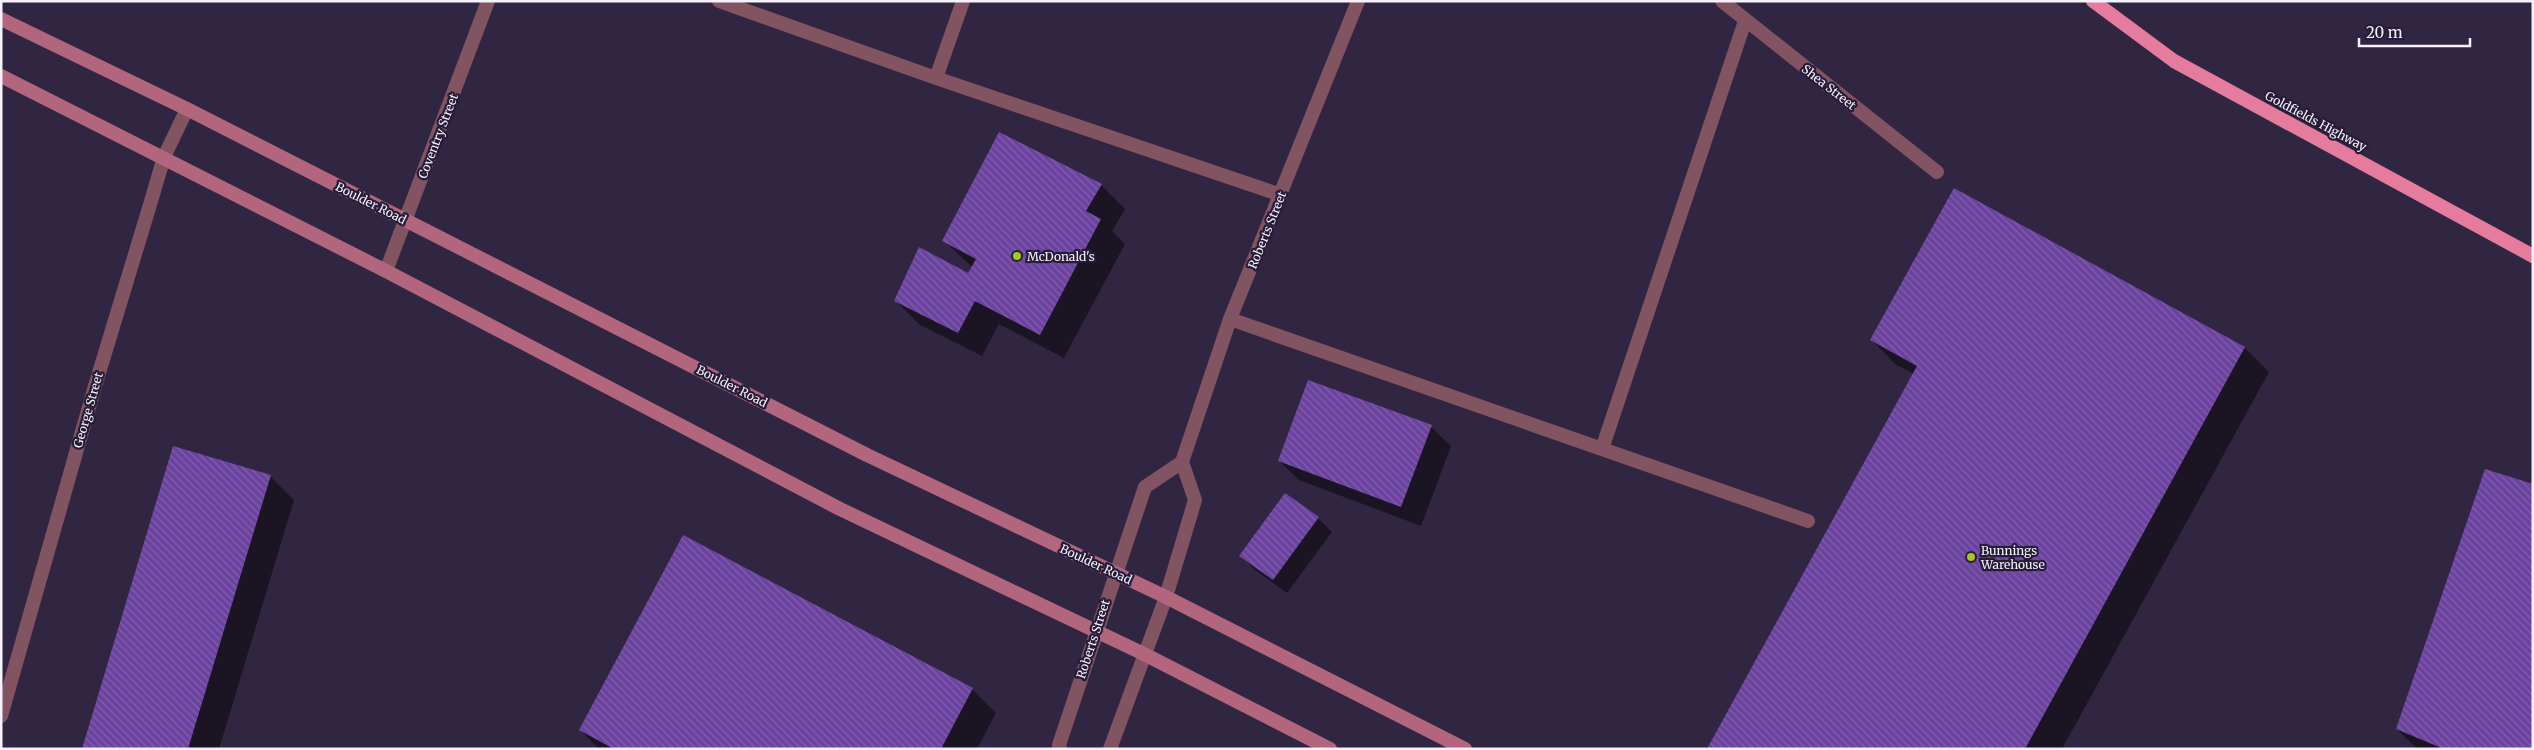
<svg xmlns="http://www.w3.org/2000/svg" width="2534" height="750" viewBox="0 0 2534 750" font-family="Merriweather,serif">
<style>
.shadow{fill:#0007}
.building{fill:url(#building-back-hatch)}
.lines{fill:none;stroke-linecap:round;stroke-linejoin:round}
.service{stroke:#825360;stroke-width:14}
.minor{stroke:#825360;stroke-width:14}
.secondary{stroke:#b1667d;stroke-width:14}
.trunk{stroke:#e67c9d;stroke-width:14}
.poi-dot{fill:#a7c820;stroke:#271c37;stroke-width:2}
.labels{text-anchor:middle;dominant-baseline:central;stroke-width:4.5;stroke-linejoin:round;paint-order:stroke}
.street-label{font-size:12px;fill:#f5f1fd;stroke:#271c37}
.poi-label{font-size:12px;fill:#f5f1fd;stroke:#271c37;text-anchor:start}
</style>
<defs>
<pattern id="building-back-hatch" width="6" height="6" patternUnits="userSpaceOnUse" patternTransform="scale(1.25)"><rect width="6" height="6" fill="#6b439f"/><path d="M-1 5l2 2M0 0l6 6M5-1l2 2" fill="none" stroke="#815fad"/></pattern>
</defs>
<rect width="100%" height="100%" fill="#312642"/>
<path class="shadow" d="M1101 185 1125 209 1112 231 1125 244 1064 358 999 324 982 356 920 325 896 301 969 274 972 267 943 240Z
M1954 190 2245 348 2269 372 2062 749H1709L1914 374 1895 364 1872 340Z
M1431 427 1451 446 1421 526 1299 480 1279 461Z
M270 476 294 500 219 749H83Z
M1318 518 1332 532 1287 593 1255 570 1241 556Z
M972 689 996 713 977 749H599L580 730Z
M2397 729 2533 749H2417Z"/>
<path class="building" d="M999 132 1102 184 1086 211 1101 219 1040 335 975 301 958 333 894 301 919 247 968 273 976 259 942 241Z
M1954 188 2245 347 2025 749H1707L1917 366 1870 340Z
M1308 380 1432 425 1401 507 1278 461Z
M173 446 271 475 188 749H82Z
M2485 469 2533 484V749H2444L2396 729Z
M1285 493 1319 517 1273 580 1239 556Z
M683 535 973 688 941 749H614L579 730Z"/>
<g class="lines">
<path class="service" d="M719 1 936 78 1281 195
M1722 1 1937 172
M936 78 963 1
M1230 319 1808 521
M1602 449 1745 21"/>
<path class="minor" d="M386 271 488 1
M1 716 95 386 149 208 164 157 187 109
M1060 749 1059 745 1145 487 1182 462
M1110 749 1166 597 1195 500 1182 462 1230 319 1358 1"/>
<path class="secondary" d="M1 19 187 109 867 455 1166 597 1465 749
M1 76 386 271 840 509 1144 654 1330 749"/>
<path class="trunk" d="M2093 1 2174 61 2533 256"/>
</g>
<g class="poi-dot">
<circle cx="1017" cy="256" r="5"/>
<circle cx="1971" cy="557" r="5"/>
</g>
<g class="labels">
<g class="street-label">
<text transform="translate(1829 87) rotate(38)">Shea Street</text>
<text transform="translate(2316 121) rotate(28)">Goldfields Highway</text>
<text transform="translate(438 136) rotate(-69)">Coventry Street</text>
<text transform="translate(371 203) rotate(27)">Boulder Road</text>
<text transform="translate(1267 230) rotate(-68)">Roberts Street</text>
<text transform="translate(732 386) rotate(27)">Boulder Road</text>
<text transform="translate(88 410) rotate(-74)">George Street</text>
<text transform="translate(1096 564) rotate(25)">Boulder Road</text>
<text transform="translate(1093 639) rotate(-72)">Roberts Street</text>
</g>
<g class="poi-label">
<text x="1027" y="256">McDonald's</text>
<text x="1981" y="550">Bunnings<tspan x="1981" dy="14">Warehouse</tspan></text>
</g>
</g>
<rect width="2534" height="750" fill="none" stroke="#f5f1fd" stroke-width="5"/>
<path d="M2359 38v8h111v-8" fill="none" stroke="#f5f1fd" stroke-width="2.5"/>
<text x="2366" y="38" font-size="15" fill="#f5f1fd" stroke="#271c37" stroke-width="4" paint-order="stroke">20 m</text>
</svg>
